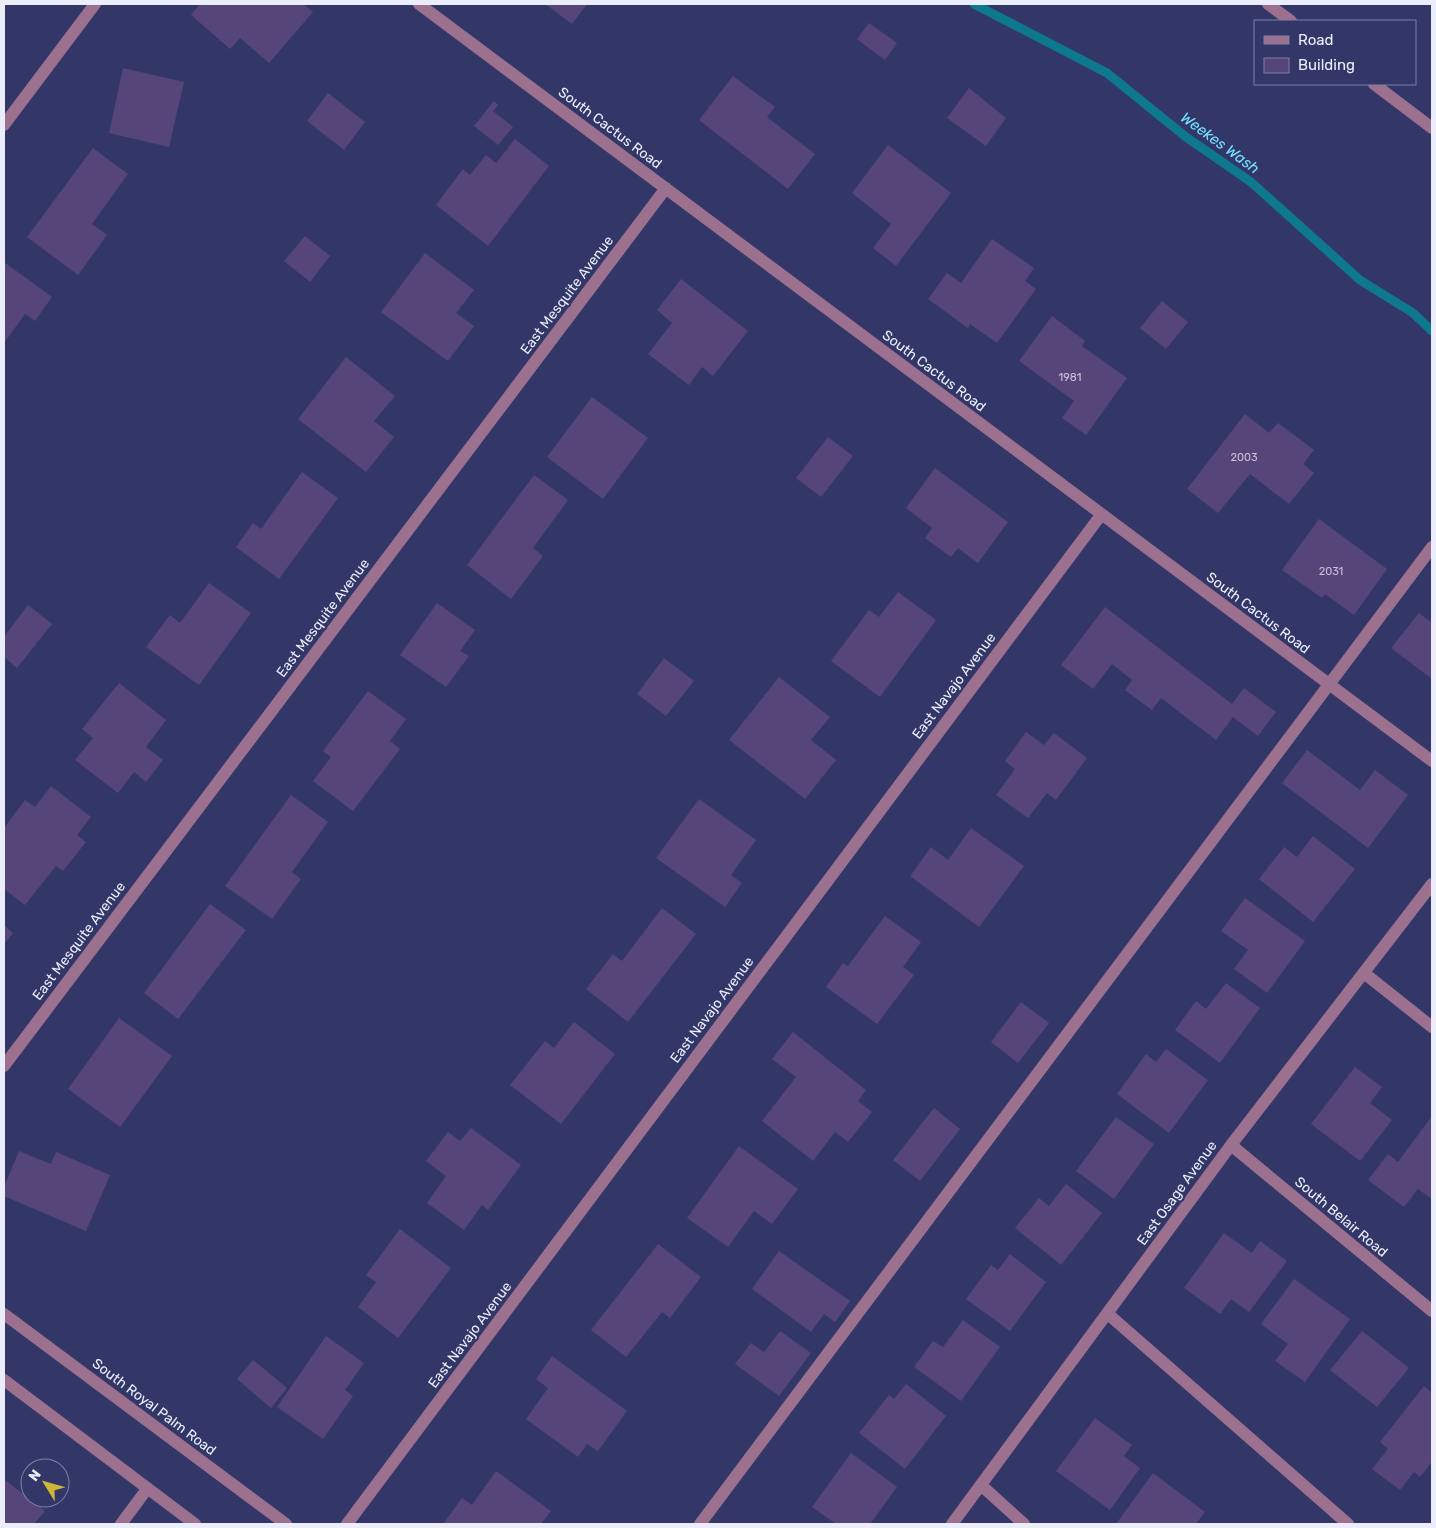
<svg xmlns="http://www.w3.org/2000/svg" width="1436" height="1528" viewBox="0 0 1436 1528" font-family="Rubik,sans-serif">
<style>
.lines{fill:none;stroke-linecap:round;stroke-linejoin:round}
.stream{stroke:#0e788f;stroke-width:9}
.building{fill:#564579}
.minor{stroke:#9c708f;stroke-width:12}
.labels{text-anchor:middle;dominant-baseline:central;stroke-width:4.5;stroke-linejoin:round;paint-order:stroke}
.number-label{font-size:11px;fill:#c6c4da}
.street-label{font-size:14px;fill:#ebeefa;stroke:#333768}
.water-label{font-size:15px;font-style:italic;fill:#71e0ff;stroke:#333768}
</style>
<rect width="100%" height="100%" fill="#333768"/>
<g class="lines">
<path class="stream" d="M974 4 1107 73 1186 137 1251 182 1360 280 1413 313 1432 331"/>
</g>
<path class="building" d="M200 4H303L313 12 269 63 240 38 230 49 191 15Z
M545 4H587L572 24Z
M869 23 897 43 885 60 857 39Z
M123 68 184 82 169 147 109 133Z
M733 76 775 107 767 117 815 154 788 189 699 120Z
M969 88 1006 118 986 146 947 118Z
M328 93 365 122 344 150 307 121Z
M494 101 498 105 493 111 513 127 498 145 474 126Z
M515 139 549 166 488 246 436 205 463 169 470 175 486 155 496 163Z
M888 145 951 193 896 266 873 248 891 224 852 193Z
M93 148 128 174 92 224 107 235 78 275 27 237Z
M305 236 330 256 310 282 284 261Z
M992 239 1034 268 1025 281 1036 289 997 343 970 324 968 328 928 299 947 273 961 283Z
M425 253 474 290 456 313 474 326 448 361 381 312Z
M4 262 52 297 35 321 25 314 4 343Z
M681 279 748 331 713 376 702 367 689 385 648 354 672 323 657 310Z
M1162 301 1188 322 1166 349 1140 328Z
M1052 316 1085 341 1082 346 1127 378 1086 435 1062 418 1074 401 1019 361Z
M346 357 395 396 374 421 394 437 366 472 298 419Z
M592 397 648 438 603 499 547 457Z
M1245 414 1269 433 1278 423 1314 450 1303 464 1314 473 1289 504 1250 474 1218 513 1187 489Z
M828 437 853 456 821 497 796 478Z
M935 468 1008 522 978 563 958 548 951 557 925 538 932 528 906 508Z
M302 472 338 498 279 579 236 547 253 523 261 529Z
M534 475 568 500 533 548 543 556 511 599 467 565Z
M1319 519 1387 569 1354 615 1325 594 1322 598 1282 570Z
M209 583 251 613 199 685 146 647 170 615 180 623Z
M898 592 936 620 880 697 831 661 869 610 879 617Z
M437 603 475 630 460 651 469 656 446 687 400 655Z
M28 605 52 624 17 668 4 657V637Z
M1105 607 1232 704 1244 688 1276 712 1258 736 1233 717 1216 740 1161 698 1152 710 1125 690 1132 680 1112 664 1093 689 1061 665Z
M1419 613 1432 623V679L1391 648Z
M664 658 694 681 666 716 637 694Z
M779 677 830 717 811 740 836 760 805 799 729 740Z
M119 683 166 720 146 747 163 760 146 782 134 772 118 793 75 760 93 738 82 729Z
M368 691 406 719 390 741 400 749 353 811 313 781 331 757 323 751Z
M1026 732 1044 745 1054 733 1087 758 1056 800 1047 793 1028 818 996 795 1015 769 1005 761Z
M1307 750 1360 790 1375 770 1408 795 1368 848 1282 783Z
M51 786 91 817 77 835 86 842 63 871 56 866 25 905 4 889V828L25 800 35 807Z
M291 795 328 822 292 872 301 879 272 919 225 886Z
M699 799 756 840 731 875 742 883 725 907 656 858Z
M971 828 1024 866 979 927 910 876 931 847 948 860Z
M1313 836 1355 869 1313 922 1259 879 1284 847 1297 857Z
M1245 898 1305 941 1267 993 1234 969 1248 950 1221 931Z
M210 904 246 930 178 1019 144 993Z
M662 908 696 934 628 1022 586 989 613 954 622 961Z
M885 916 921 942 903 967 914 975 877 1024 826 987 843 963 848 966Z
M4 925 13 933 4 944Z
M1226 983 1260 1008 1220 1063 1175 1030 1196 1001 1206 1009Z
M1021 1002 1049 1023 1018 1063 991 1042Z
M119 1018 172 1056 120 1127 68 1089Z
M574 1022 615 1054 561 1124 510 1085 545 1041 554 1048Z
M793 1032 866 1090 858 1101 872 1112 848 1142 835 1132 813 1161 762 1121 796 1077 772 1059Z
M1166 1049 1208 1080 1169 1133 1117 1094 1146 1054 1156 1062Z
M1355 1067 1382 1087 1370 1103 1392 1120 1360 1161 1311 1124Z
M934 1108 960 1129 920 1181 893 1160Z
M1432 1116V1199L1418 1189 1404 1207 1368 1180 1388 1154 1398 1162Z
M1116 1117 1154 1144 1114 1199 1076 1171Z
M471 1128 521 1165 488 1210 482 1205 464 1230 427 1203 446 1176 426 1161 448 1132 460 1141Z
M739 1146 798 1189 772 1224 754 1211 728 1247 687 1218Z
M19 1151 51 1164 56 1152 110 1175 86 1231 4 1196V1187Z
M1066 1184 1102 1213 1061 1265 1015 1228 1039 1198 1049 1206Z
M400 1229 451 1268 398 1338 358 1307 376 1282 366 1275Z
M1224 1233 1252 1253 1260 1241 1287 1261 1249 1312 1231 1299 1220 1314 1184 1288Z
M658 1244 701 1277 670 1318 662 1312 626 1357 591 1330Z
M779 1251 850 1301 835 1322 824 1314 811 1332 752 1289Z
M1010 1254 1046 1282 1010 1331 966 1299 991 1265 998 1270Z
M1294 1279 1350 1319 1305 1382 1275 1361 1288 1344 1261 1324Z
M963 1320 1000 1347 961 1401 914 1367 933 1341 943 1347Z
M780 1331 811 1353 779 1396 735 1364 751 1343 764 1352Z
M1362 1331 1409 1368 1377 1407 1330 1370Z
M326 1336 364 1363 345 1390 353 1396 323 1439 277 1407Z
M552 1356 627 1411 598 1451 587 1444 578 1457 526 1419 548 1388 536 1379Z
M253 1360 287 1388 271 1408 237 1379Z
M906 1384 946 1416 905 1469 859 1433 889 1395 894 1399Z
M1424 1386 1432 1393V1462L1420 1477 1414 1472 1400 1490 1372 1469 1388 1449 1380 1442Z
M1095 1418 1132 1445 1124 1456 1140 1468 1110 1510 1056 1471Z
M851 1453 897 1487 870 1524H836L812 1507Z
M496 1471 551 1511 541 1524H443L462 1498 472 1505Z
M1153 1473 1205 1512 1196 1524H1116Z
M4 1479 45 1511 34 1524H4Z"/>
<g class="lines">
<path class="minor" d="M419 4 1432 761
M1268 4 1291 21
M1374 84 1432 128
M4 125 95 4
M1364 973 1432 1027
M4 1066 666 188
M1231 1145 1432 1311
M4 1314 286 1524
M1108 1314 1348 1524
M4 1380 195 1524
M982 1486 1024 1524
M121 1524 147 1489
M347 1524 1101 515
M700 1524 1432 547
M952 1524 1231 1145 1432 884"/>
</g>
<g class="labels">
<g class="number-label">
<text x="1070" y="377">1981</text>
<text x="1244" y="457">2003</text>
<text x="1331" y="571">2031</text>
</g>
<g class="street-label">
<text transform="translate(610 128) rotate(37)">South Cactus Road</text>
<text transform="translate(567 295) rotate(-53)">East Mesquite Avenue</text>
<text transform="translate(934 371) rotate(37)">South Cactus Road</text>
<text transform="translate(1258 613) rotate(37)">South Cactus Road</text>
<text transform="translate(323 618) rotate(-53)">East Mesquite Avenue</text>
<text transform="translate(954 686) rotate(-53)">East Navajo Avenue</text>
<text transform="translate(79 941) rotate(-53)">East Mesquite Avenue</text>
<text transform="translate(712 1010) rotate(-53)">East Navajo Avenue</text>
<text transform="translate(1177 1193) rotate(-54)">East Osage Avenue</text>
<text transform="translate(1341 1217) rotate(40)">South Belair Road</text>
<text transform="translate(470 1335) rotate(-53)">East Navajo Avenue</text>
<text transform="translate(154 1407) rotate(37)">South Royal Palm Road</text>
</g>
<g class="water-label">
<text transform="translate(1220 143) rotate(36)">Weekes Wash</text>
</g>
</g>
<rect width="1436" height="1528" fill="none" stroke="#ebeefa" stroke-width="10"/>
<rect x="1254" y="20" width="162" height="65" fill="#333768" stroke="#7d80a2"/>
<rect x="1264" y="36" width="25" height="8" fill="#9c708f" stroke="#7d80a2"/>
<text x="1298" y="45" font-size="15" fill="#ebeefa">Road</text>
<rect x="1264" y="58" width="25" height="15" fill="#564579" stroke="#7d80a2"/>
<text x="1298" y="70" font-size="15" fill="#ebeefa">Building</text>
<g transform="translate(45 1483) rotate(307)"><circle r="24" fill="#333768" stroke="#7d80a2"/>
<path d="M0-4L9 19L0 12L-9 19Z" fill="#d0b736"/>
<text y="-8" font-size="14" font-weight="bold" text-anchor="middle" fill="#ebeefa">N</text>
</g>
</svg>
